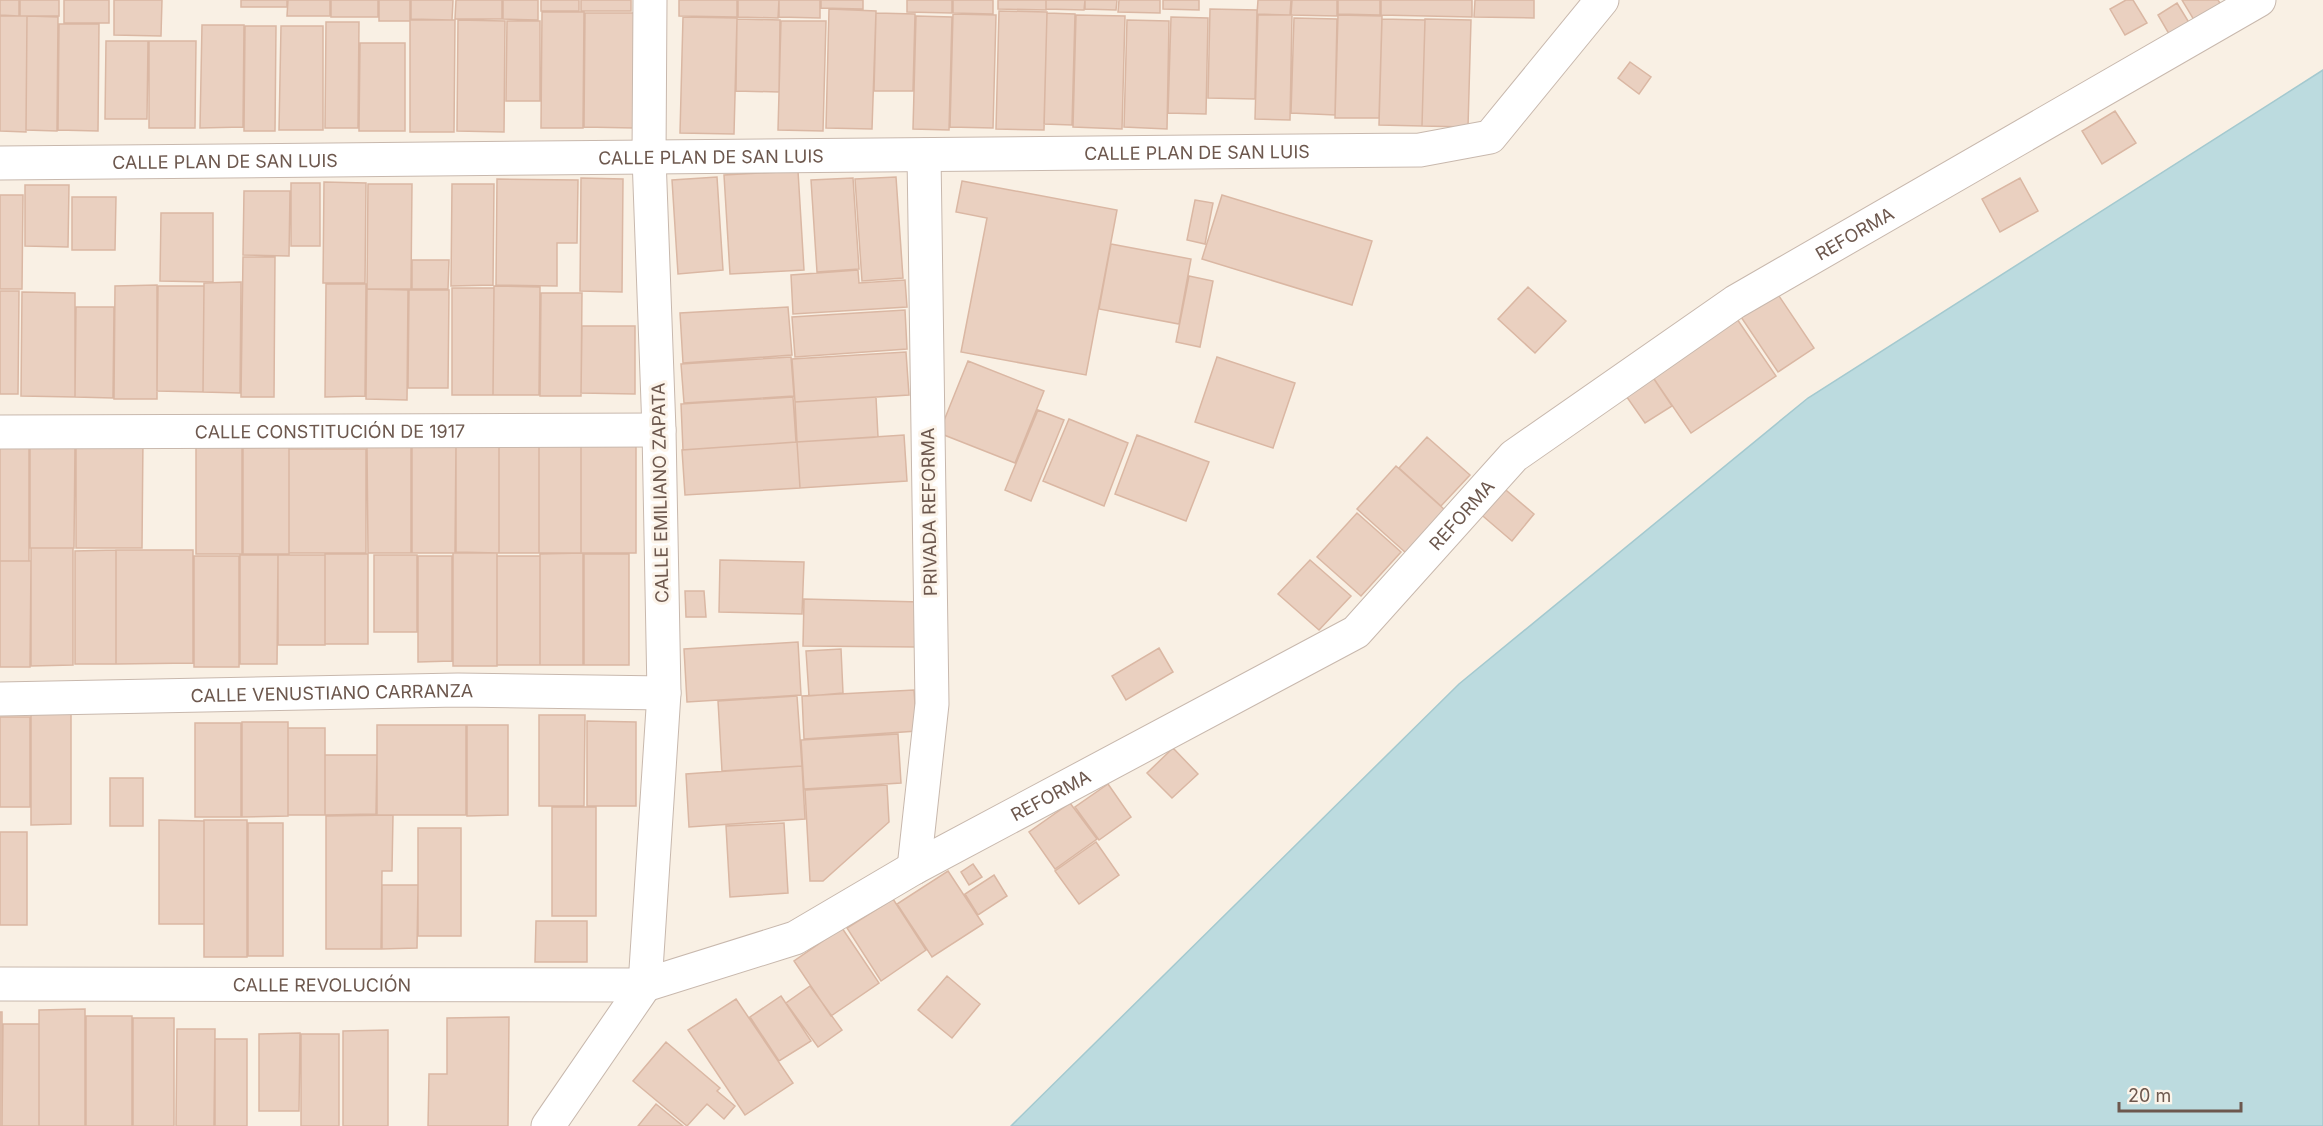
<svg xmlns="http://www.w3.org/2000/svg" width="2323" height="1126" viewBox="0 0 2323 1126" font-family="Inter,sans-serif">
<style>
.water{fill:#bcdbdf;stroke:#a4c9cf;stroke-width:1.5}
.building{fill:#ead0c0;stroke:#dab7a3;stroke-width:1.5}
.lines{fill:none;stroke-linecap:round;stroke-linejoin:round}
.street-casing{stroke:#c8b8ad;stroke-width:35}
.street{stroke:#fff;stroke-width:33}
.labels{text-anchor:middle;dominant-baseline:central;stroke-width:6;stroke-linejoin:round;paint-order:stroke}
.street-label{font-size:18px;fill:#6d584e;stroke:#fcf4ea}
</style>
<rect width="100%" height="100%" fill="#f9f0e4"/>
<path class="water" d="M2323 70V1126H1011L1459 684 1808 398Z"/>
<path class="building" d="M0 0H19V16L0 15Z
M20 0H59V16H20Z
M64 0H109V23H64Z
M114 0H162L161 36 114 35Z
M241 0H287V7H241Z
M288 0H330V16H287Z
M331 0H378V17H331Z
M379 0H410V21H379Z
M411 0H453L452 20 411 19Z
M456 0H502V19H455Z
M503 0H538V20L503 19Z
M541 0H579V11H541Z
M581 0H631V11H581Z
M679 0H737V17L679 16Z
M738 0H779L778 18 738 17Z
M779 0H820V18L779 17Z
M821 0H863V9L821 8Z
M907 0H952V13L907 12Z
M953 0H993V14L953 13Z
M998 0H1046V10L998 9Z
M1046 0H1085L1084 10 1046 9Z
M1085 0H1117L1116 10 1085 9Z
M1119 0H1160V13L1118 12Z
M1163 0H1199V10L1163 9Z
M1258 0H1291L1290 15 1257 14Z
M1292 0H1337V16L1291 15Z
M1338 0H1380V15L1338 14Z
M1381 0H1472V17L1381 15Z
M1475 0H1534V18L1474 17Z
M2126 0H2133L2147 23 2125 35 2110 9Z
M2182 0H2218L2227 14 2200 30Z
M2177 3 2196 34 2176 46 2158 15Z
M829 9 876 11 872 129 826 128Z
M1210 9 1257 10 1255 99 1208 98Z
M999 11 1047 12 1044 130 996 129Z
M542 12H584L583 128H541Z
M585 13H634V128L584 127Z
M876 13 915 14 913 91H874Z
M1047 13 1075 14 1072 125 1044 124Z
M953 14 996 15 993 128 950 127Z
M1076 15 1125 16 1122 129 1073 127Z
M1258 15H1292L1290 120 1255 119Z
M1338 15 1382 16 1379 118H1335Z
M0 16H27L26 132 0 131Z
M27 16 58 17 57 131 26 130Z
M916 16 952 17 949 130 913 129Z
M683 17 737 18 734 134 680 133Z
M1171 17 1208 18 1206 114 1168 113Z
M1294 18 1337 19 1335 115 1291 113Z
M737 19 780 20 779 92 736 91Z
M1382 19 1425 20 1422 126 1379 125Z
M1425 19 1471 20 1468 127 1422 126Z
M410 20H455L454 132H410Z
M458 20 505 21 504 132 457 131Z
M1127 20 1169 21 1167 129 1124 127Z
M507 21H540V101H506Z
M781 21H826L823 131 778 130Z
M326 22H359L358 128H325Z
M59 24H99L98 131 58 130Z
M202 25H244L243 127 200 128Z
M245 26H276L275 131H244Z
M281 26H323V130H279Z
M106 41H148L147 119H105Z
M149 41H196L195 128H149Z
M360 43H405V131H359Z
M1630 62 1651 77 1639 94 1618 78Z
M2115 111 2136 143 2102 164 2082 131Z
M798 171 804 270 730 274 724 175Z
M717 177 723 270 678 274 672 180Z
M896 177 903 278 862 281 855 179Z
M581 178 623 179 622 292 580 291Z
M853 178 859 269 817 272 811 180Z
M2020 178 2038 211 2000 232 1982 199Z
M497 179 578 180 577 243H557V286L496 285Z
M962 181 1117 210 1086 375 961 352 987 218 956 212Z
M324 182 366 183 365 283H323Z
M291 183H320V246H291Z
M368 184H412L411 289H367Z
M452 184H494L493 285 451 286Z
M25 185H69L68 247 25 246Z
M244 191H290L289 256 243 255Z
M0 195H23L22 289H0Z
M1222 195 1372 241 1352 305 1202 259Z
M72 197H116L115 250H72Z
M1195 200 1213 203 1205 244 1187 240Z
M161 213H213V282L160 281Z
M1111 244 1191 259 1179 324 1099 309Z
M243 257H275L274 397H241Z
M412 260H449L448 289H412Z
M858 270 859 283 905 280 907 307 793 314 791 275Z
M1189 276 1213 281 1200 347 1176 342Z
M241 282 240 393 203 392 204 283Z
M326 284H366L365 396 325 397Z
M157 285V399H114L115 286Z
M158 286H204L203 392 157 391Z
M494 286 540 287 539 395H493Z
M1528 287 1566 321 1535 353 1498 319Z
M452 288H494L493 395H452Z
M367 289 408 290 407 400 366 399Z
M409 290H449L448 388H408Z
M0 291H19L18 394H0Z
M22 292 75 293V397L21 396Z
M541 293H582L581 396H540Z
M1777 293 1814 348 1778 372 1741 317Z
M76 307H114L113 398 75 397Z
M788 307 792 355 683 363 680 313Z
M905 310 907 349 795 357 792 317Z
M1737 319 1776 376 1691 433 1652 376Z
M582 326H635V394L581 393Z
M906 352 909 395 795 402 792 359Z
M791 357 794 396 684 403 681 364Z
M1217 357 1295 383 1273 448 1195 422Z
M968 361 1044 391 1015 463 939 433Z
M1652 376 1672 406 1645 423 1624 393Z
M793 397 796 442 683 450 681 404Z
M876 397 878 437 797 442 795 402Z
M1038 410 1064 420 1031 501 1005 490Z
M1069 419 1128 443 1104 506 1043 481Z
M904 435 907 481 800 488 797 442Z
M1137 435 1209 462 1186 521 1115 494Z
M143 437 142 548H76V438Z
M1427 437 1470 475 1441 506 1399 468Z
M412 440H456L455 553H412Z
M0 441H29V561H0Z
M797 442 800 488 685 495 682 450Z
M30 443H75L74 548H30Z
M456 443H499V553L456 552Z
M367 444 411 445V553H368Z
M539 444V553H499V445Z
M539 444H581V553H539Z
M581 444H636V553H581Z
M196 447H242V554H196Z
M289 447V554H243V448Z
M289 449H366V553H289Z
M1396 466 1445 510 1406 553 1357 509Z
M1500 485 1534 514 1512 541 1477 511Z
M1357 513 1401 552 1361 596 1317 557Z
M31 548H73V665L31 666Z
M116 550V664H75V551Z
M116 550H193V663L116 664Z
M453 553H497V666H453Z
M583 553V665H540V554Z
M325 554H368V644H325Z
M584 554H629V665H584Z
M240 555H278L277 664H240Z
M278 555H325V645H278Z
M374 555H417V632H374Z
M194 556H239V667H194Z
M418 556H452V661L418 662Z
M497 556H540V665H497Z
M720 560 804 562 802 614 719 612Z
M1310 560 1351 596 1319 630 1278 594Z
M0 561H31L30 667H0Z
M685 591H704L706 617H686Z
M804 599 920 602 918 647 803 646Z
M798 642 801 695 687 702 684 649Z
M1159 648 1173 672 1126 700 1112 676Z
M841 649 843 693 809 696 806 651Z
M914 690 917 731 804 739 802 696Z
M797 696 802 766 722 771 718 701Z
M71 713V824L31 825V714Z
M539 715H585L584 806H539Z
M0 717H30V807H0Z
M587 721 636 722V806H587Z
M242 722H288V816L242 817Z
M195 723H241V817H195Z
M377 725H466V815H377Z
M467 725H508V815L467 816Z
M288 728H325V815H288Z
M898 734 901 783 804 789 801 740Z
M1173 748 1198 774 1172 798 1147 773Z
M325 755H377L376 814 325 815Z
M802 766 805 819 689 827 686 774Z
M110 778H143V826H110Z
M1108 784 1131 817 1099 840 1075 807Z
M887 785 889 822 823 881H810L805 790Z
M1070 803 1097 839 1055 869 1029 832Z
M552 807H596V916H552Z
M393 815 392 871H382L381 949H326V816Z
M159 820 204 821V924H159Z
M204 820H247V957H204Z
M248 823H283V956H248Z
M784 823 788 893 730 897 726 826Z
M418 828H461V936H418Z
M0 832H27V925H0Z
M1096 842 1119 875 1079 904 1055 871Z
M973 864 982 877 969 885 961 872Z
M948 871 983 924 932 957 897 904Z
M994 875 1007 896 978 915 965 894Z
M382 885H418L417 948 382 949Z
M893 899 926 950 881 981 847 928Z
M536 921H587V962H535Z
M842 928 879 983 831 1016 794 961Z
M947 976 980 1004 952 1038 918 1010Z
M810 986 842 1030 818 1047 786 1003Z
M781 996 811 1041 779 1061 750 1017Z
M736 999 793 1083 745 1115 688 1030Z
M85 1009V1126H39V1010Z
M0 1012H2V1126H0Z
M86 1016H132V1126H86Z
M509 1017 508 1126H428L429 1074H447V1018Z
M133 1018H174V1126H133Z
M3 1024H39V1126H2Z
M177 1029H215L214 1126H176Z
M388 1030V1126H343V1031Z
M300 1033 299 1111H259V1034Z
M301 1034H339V1126H301Z
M215 1039H247V1126H215Z
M666 1042 720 1088 717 1091 735 1106 724 1119 707 1104 687 1126 633 1081Z
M656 1104 683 1126H638Z"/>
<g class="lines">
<defs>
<g id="street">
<path id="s1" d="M0 163 1420 150 1490 137 1602 0"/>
<path id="s2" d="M0 432 659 430"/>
<path id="s3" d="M0 699 458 690 664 693"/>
<path d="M914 868 932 704 924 155"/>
<path id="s4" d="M0 984 645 985 795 938 914 868 1356 632 1514 456 1735 302 2259 0"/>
<path d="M645 985 664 693 659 430 649 157 650 0"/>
<path d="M548 1126 645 985"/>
</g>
</defs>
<use href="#street" class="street-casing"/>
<use href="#street" class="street"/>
</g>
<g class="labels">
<g class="street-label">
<text stroke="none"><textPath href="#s1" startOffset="1197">CALLE PLAN DE SAN LUIS</textPath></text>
<text stroke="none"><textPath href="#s1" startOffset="711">CALLE PLAN DE SAN LUIS</textPath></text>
<text stroke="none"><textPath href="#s1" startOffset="225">CALLE PLAN DE SAN LUIS</textPath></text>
<text stroke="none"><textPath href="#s4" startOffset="2085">REFORMA</textPath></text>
<text stroke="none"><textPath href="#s2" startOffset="330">CALLE CONSTITUCIÓN DE 1917</textPath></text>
<text transform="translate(660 493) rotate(-91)">CALLE EMILIANO ZAPATA</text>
<text transform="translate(929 512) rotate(-91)">PRIVADA REFORMA</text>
<text stroke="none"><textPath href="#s4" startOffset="1599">REFORMA</textPath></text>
<text stroke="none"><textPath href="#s3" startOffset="332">CALLE VENUSTIANO CARRANZA</textPath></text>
<text stroke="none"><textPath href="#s4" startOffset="1095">REFORMA</textPath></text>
<text stroke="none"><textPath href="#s4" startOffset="322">CALLE REVOLUCIÓN</textPath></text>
</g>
</g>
<path d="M2119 1102v9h122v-9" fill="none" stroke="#6d584e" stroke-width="3"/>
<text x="2128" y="1102" font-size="18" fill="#6d584e" stroke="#fcf4ea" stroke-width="4.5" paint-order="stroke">20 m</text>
</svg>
